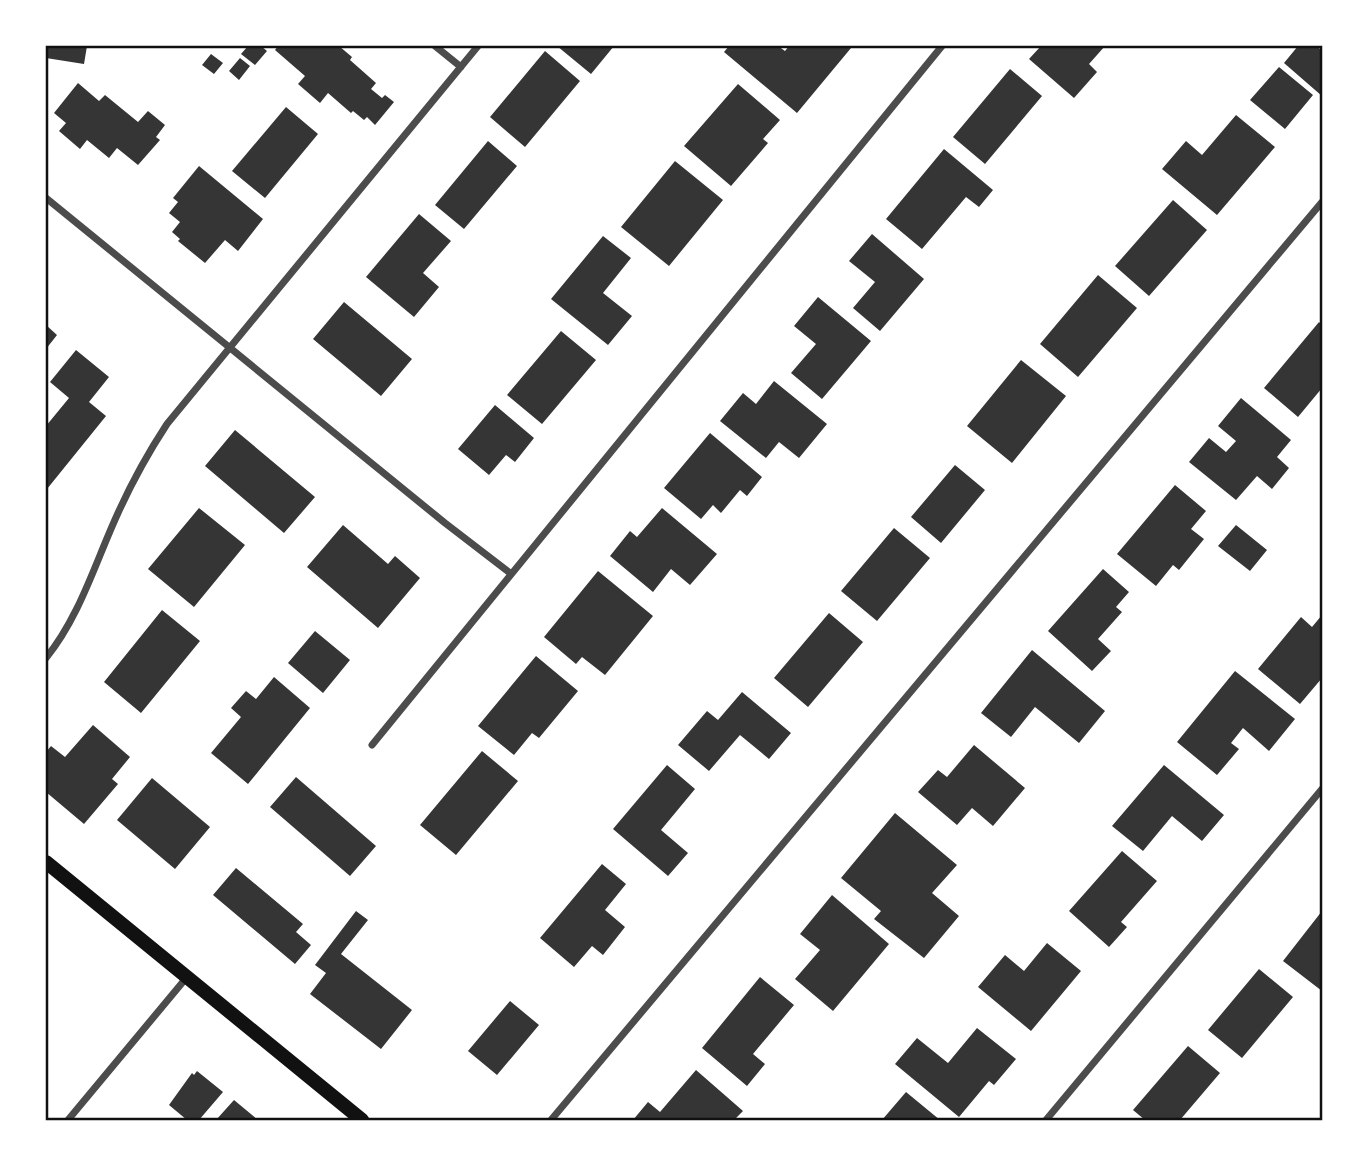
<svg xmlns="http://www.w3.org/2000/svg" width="1368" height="1166" viewBox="0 0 1368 1166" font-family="Lato,sans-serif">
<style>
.building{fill:#353535}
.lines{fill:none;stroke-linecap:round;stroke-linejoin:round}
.minor{stroke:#4c4c4c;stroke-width:7}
.secondary{stroke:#111;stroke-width:14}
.neatline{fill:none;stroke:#111;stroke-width:2.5}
</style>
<rect width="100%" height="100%" fill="#fff"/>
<path class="building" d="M47 46H87L84 64 46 58Z
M248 46H261L267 51 255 65 241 54Z
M278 46H339L352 57 350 60 376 83 371 89 382 98 385 95 394 102 375 125 367 117 364 120 353 111 351 113 328 93 320 103 298 84 305 76 275 50Z
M557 46H614L591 74Z
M729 46 753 47 755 46H778L785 51 789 46H849L851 48 797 113 724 52Z
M1041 46H1105L1089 64 1097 72 1074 98 1029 59Z
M1298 46H1317L1322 51V96L1284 63Z
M545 51 580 81 525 147 490 117Z
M211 54 223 63 214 74 202 65Z
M240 58 250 66 239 80 229 71Z
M1279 67 1313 95 1285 129 1250 100Z
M1010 69 1042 96 985 164 953 137Z
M78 83 99 101 105 95 138 122 148 111 165 125 156 137 160 140 138 165 117 148 109 158 87 140 80 149 59 131 66 123 54 113Z
M738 84 780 120 763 139 768 143 731 186 684 146Z
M286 107 318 134 265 198 232 171Z
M1236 115 1275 147 1217 215 1162 169 1186 141 1202 155Z
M488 141 517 166 464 229 435 205Z
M944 149 993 190 979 207 966 197 922 249 886 219Z
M675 161 723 200 669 266 621 227Z
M199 166 263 219 238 251 225 240 205 263 178 241 180 239 172 232 180 222 169 213 178 202 173 198Z
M1173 200 1207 230 1149 296 1115 266Z
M419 214 451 241 423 273 439 287 414 317 366 277Z
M872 234 924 279 880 331 853 308 875 282 849 261Z
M603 236 631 258 603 293 632 316 608 345 551 299Z
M1098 275 1137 308 1078 377 1040 344Z
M818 297 871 341 822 399 791 373 816 344 794 326Z
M344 302 412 359 381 396 313 339Z
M1319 322 1322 325V388L1298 417 1264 388Z
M46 325 57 335 46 349Z
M561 331 596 360 542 424 507 395Z
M76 350 109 377 89 402 106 416 47 489 46 426 69 398 50 382Z
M1021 360 1066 396 1012 463 967 426Z
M774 381 827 424 799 458 779 442 766 458 720 421 743 393 756 404Z
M1241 398 1291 440 1277 457 1289 468 1272 489 1257 476 1236 500 1189 462 1209 438 1226 452 1236 441 1218 426Z
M495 405 534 438 515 462 506 455 489 475 458 449Z
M235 430 315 497 284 533 205 466Z
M710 433 762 477 747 496 740 490 721 513 713 505 701 519 664 488Z
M955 465 985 490 941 543 911 517Z
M1175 485 1206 511 1191 529 1204 539 1179 570 1173 565 1156 586 1117 554Z
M199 508 245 545 194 607 148 569Z
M662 508 717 554 690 585 671 569 653 592 610 556 630 531 637 537Z
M343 525 388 564 395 556 420 578 378 628 307 567Z
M1236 525 1267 550 1250 571 1218 546Z
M894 528 930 558 877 621 841 591Z
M1103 569 1129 592 1116 607 1122 612 1098 639 1111 651 1092 671 1048 631Z
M598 571 653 616 605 675 582 657 576 664 544 637Z
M162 610 200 641 141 713 104 682Z
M829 613 863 642 808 707 774 678Z
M1322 615V678L1300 704 1258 669 1301 617 1312 627Z
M315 631 350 660 323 693 288 663Z
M1032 650 1105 711 1079 743 1035 707 1011 737 981 713Z
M536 656 578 691 539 738 532 733 514 755 478 726Z
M1235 671 1295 719 1269 751 1243 728 1231 743 1239 749 1217 775 1177 742Z
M274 677 310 708 248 784 211 753 241 717 231 708 246 691 256 699Z
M742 692 791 733 769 759 740 735 709 771 678 745 707 711 718 720Z
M93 725 130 757 112 779 118 784 84 824 46 792V752L51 746 65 757Z
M974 745 1025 788 993 826 972 808 957 825 918 792 938 770 947 777Z
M482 751 518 781 456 855 420 825Z
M667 765 695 789 661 830 688 853 668 876 613 829Z
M1164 765 1224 815 1202 841 1172 816 1143 851 1112 826Z
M296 777 376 846 350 876 270 807Z
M152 778 210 827 175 869 117 820Z
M895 813 957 865 932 893 959 916 924 958 874 919 881 911 841 878Z
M1122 851 1157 881 1121 922 1127 927 1109 947 1069 911Z
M602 864 626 884 605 910 625 927 603 955 592 946 574 967 540 938Z
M236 868 303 924 296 932 311 945 295 964 213 895Z
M832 895 889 944 833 1011 795 979 820 950 800 934Z
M356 911 368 920 341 954 412 1010 381 1049 310 994 326 973 315 965Z
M1322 911V991L1283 961Z
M1047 943 1081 971 1031 1031 978 987 1005 955 1024 971Z
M1259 969 1293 997 1242 1058 1208 1030Z
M760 977 794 1005 753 1054 765 1064 747 1086 702 1048Z
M510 1001 539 1025 497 1075 468 1051Z
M977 1028 1016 1059 994 1085 989 1081 959 1117 895 1064 917 1038 948 1063Z
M1188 1046 1220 1073 1180 1120H1145L1133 1110Z
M696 1070 743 1111 734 1120H633L648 1102 660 1112Z
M197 1071 223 1092 199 1120H187L169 1105 192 1073 194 1075Z
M906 1092 940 1120H882Z
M234 1100 258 1120H216Z"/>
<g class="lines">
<path class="minor" d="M435 46 461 67
M46 198 445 523 510 573
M46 658C80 616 95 563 118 513 132 482 148 453 167 424L478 46
M372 745 942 46
M68 1120 187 977
M551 1120 1322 202
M1046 1120 1322 789"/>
<path class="secondary" d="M46 862 362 1120"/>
</g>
<rect width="1368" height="1166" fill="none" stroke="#ffffff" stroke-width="94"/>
<rect x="47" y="47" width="1274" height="1072" class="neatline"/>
</svg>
